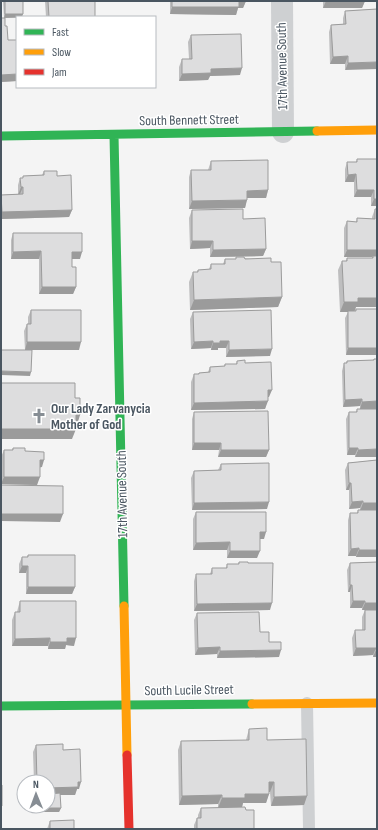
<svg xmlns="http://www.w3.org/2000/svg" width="378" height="830" viewBox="0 0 378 830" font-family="'Sofia Sans Condensed',sans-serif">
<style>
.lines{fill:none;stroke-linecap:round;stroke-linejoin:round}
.lane{stroke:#ced0d2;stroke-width:12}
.street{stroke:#ced0d2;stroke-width:22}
.fast{stroke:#30b455;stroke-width:9}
.slow{stroke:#ff9f0a;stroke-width:9}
.jam{stroke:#e5322d;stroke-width:9}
.wall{fill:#bebebf}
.shaded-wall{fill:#9b9b9b}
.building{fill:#ddddde;stroke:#9b9b9b}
.labels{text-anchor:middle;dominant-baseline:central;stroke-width:3;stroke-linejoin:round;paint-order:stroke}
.street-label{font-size:14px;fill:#4a5661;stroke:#fff}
.poi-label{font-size:14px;font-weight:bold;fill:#4a5661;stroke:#fff;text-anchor:start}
</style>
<rect width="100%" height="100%" fill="#f4f4f4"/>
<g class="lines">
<path class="lane" d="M307 703 309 829"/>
<path class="street" d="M282 1 283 132"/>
<path class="fast" d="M114 135 124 606
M1 136 317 131
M1 706 252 704"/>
<path class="slow" d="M317 131 377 130
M124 606 127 755
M252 704 377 703"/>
<path class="jam" d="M127 755 129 829"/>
</g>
<path class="wall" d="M3 1H23L17 18H5V26L8 40H17V81L1 82V18H4Z
M45 1H95V17H46Z
M170 1H246L243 8H238L236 15 170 14Z
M323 1H365L362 8H323Z
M377 9 345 70V64H330L329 32 331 25 343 24V18L345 11Z
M191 35 240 75 210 76 208 80 179 81V67L182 59H189L188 42Z
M357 159H377V206H371V197H354V182H345V169L347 162H356Z
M211 161 268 190 266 198H247L245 208 189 209V177L191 170H208Z
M44 171 57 176 72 210 69 217 1 219V195L18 194V185L20 178H23V176L42 175Z
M375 209 377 307H356L355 311 356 309H377V355H346L345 318 348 312H340L338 270 342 261H346L347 258H372V257H344V228L347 221 356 222 357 218 372 219V217Z
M192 210 243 219 266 249 263 256 210 257V248L190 249 189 218Z
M13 233 80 259H72V267L76 287 73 294H39V259H11V240Z
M236 257 271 262 282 297 278 307 190 310 189 282 193 272H197L198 270 209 269 211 264H223L225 259H236Z
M31 310 79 350H25L24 331 27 324H28V317Z
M193 312 270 356 226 357V348H218V350H211V348L191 349 190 319Z
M374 359 377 409H360V406L343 407 342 371 344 363H346L347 361 373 360Z
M237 361 245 363 269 397H268L265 409 191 410V382L194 374H198L199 373 208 372 210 367 224 366 225 364H236Z
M357 409H377L355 457V455H347L346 419 349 412H356Z
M194 412 269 450 266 457H218L219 450H192V419Z
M13 448 25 451 42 467H40L37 485 1 484V457L4 450H12Z
M377 460V557H356V556H348V520L350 513H357L358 510H360V508L349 509V490H346L345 470 348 463Z
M221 464 267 509 192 510 191 478 194 471 218 470Z
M196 512 264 539H260L257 558H227V550H193V519Z
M28 555 75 587 72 594H26V573H19V564L22 557H27Z
M239 562 248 563 270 610 194 611V581L196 574H210L212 568H226L227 564H238Z
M377 562V657H373V655L353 656 352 638 355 630H362V617L365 610H362V608H350V592H348L347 570 350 563Z
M20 601 74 646 66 645 65 649H48V646H12V620L15 612H17L18 608Z
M197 613 260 632 269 642 279 657 217 658V654L195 655 194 620Z
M249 729 267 740 307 796 304 805 271 806 270 792H269V794L266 803H243L242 807 246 810 254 829H194V825L197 818H198V815L201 808H218V804L179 805 178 750 181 741 246 740Z
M36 745 63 750 79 789H77L75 795H60L61 808 59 812H31L30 806H48V782H34L33 752Z
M50 821 74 829H47Z"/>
<path class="shaded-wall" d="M122 1H150L149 2H121Z
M239 1H246L243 8H238L236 15 170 14 172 7Z
M326 1H365L362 8H323Z
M5 14H23L22 17 4 18Z
M348 56 345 64H330L333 57Z
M377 62V69L345 70 348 63Z
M242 68 240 75 210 76 208 80 179 81 182 74 211 69Z
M17 74V81L1 82V75Z
M356 174 354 182H345L348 175Z
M21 187H23L20 194 18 195Z
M268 190 266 198H244L247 191Z
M357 190H374L371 197H354Z
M374 199H377V206H371Z
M247 200 245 208 189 209 192 201Z
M72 210 69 217 1 219 2 212Z
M192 241H213L210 248 190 249Z
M266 249 263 256 210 257 213 250Z
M347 250H377V257L373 256 372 257H344Z
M41 251 39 259H11L13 252Z
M72 252H82L80 259H69Z
M42 287H76L73 294H39Z
M282 297 278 307 190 310 194 300Z
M358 298H377V307H356L354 312H340L344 302Z
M213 341 211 348 191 349 194 342Z
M220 341H229L226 348H218V350H211L213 343Z
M27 342H81L79 350H25Z
M348 348H377V355H346Z
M272 349 270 356 226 357 229 350Z
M1 371 31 372 30 376 1 375Z
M268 390H272L269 397H265Z
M362 399 360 406 343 407 345 400Z
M268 401 265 409 191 410 194 403Z
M377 401V409H360L362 402Z
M76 415H80L77 425H72Z
M1 429H76L72 439H1Z
M194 443H221L219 450H192Z
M349 448H358L355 455H347Z
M377 449V457H355L358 450Z
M221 450H269L266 457H218Z
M40 460H44L42 467 37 468Z
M4 477H40L37 485 1 484Z
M349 483H351L349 490H346Z
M363 501 360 508 349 509 352 502Z
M269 502 267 509 192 510 194 503Z
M363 503H377V510L360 511Z
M1 514H63L60 522 1 521Z
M260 532H266L264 539H257Z
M230 542 227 550H193L196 543Z
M359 548 356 556H348L351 549Z
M359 550H377V557H356Z
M230 551H260L257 558H227Z
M22 566H28L26 573H19Z
M350 585H352L350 592H348Z
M28 587H75L72 594H26Z
M353 601H365L362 608H350Z
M272 603 270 610 194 611 197 604Z
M365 603H377V610H362Z
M50 638 48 646H12L15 639Z
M67 638H76L74 646 66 645 65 649H48L50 642Z
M220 647 217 654 195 655 198 648Z
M356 648H376L373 655 353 656Z
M281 650 279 657 217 658 220 651Z
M376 650H377V657H373Z
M78 782H81L79 789H77L75 795H48V788Z
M269 782H274L270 792H265Z
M245 794H269L266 803H243L242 807 218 808 222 798Z
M222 795 218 804 179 805 182 796Z
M307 796 304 805 271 806 274 797Z
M32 808H61L59 812H31Z"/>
<path class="building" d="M5 1H23V14H5Z
M48 1H95V17H49Z
M172 1H246H239V7H172Z
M377 9V62L348 63V56L333 57 331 25 346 24 345 11Z
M1 18H5V26H7L8 40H17V74L1 75Z
M241 34 242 68 211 69V73L182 74V59H192L191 35Z
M357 159H377V199H374V190H357L356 174 348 175 347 162H357Z
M268 160V190L247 191V200L192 201 191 170H211V161Z
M44 171H57V176L71 175 72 210 2 212 1 195 23 194V187H21L20 178H23V176L44 175Z
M243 209V219L265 218 266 249 213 250V241H192V210Z
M375 209H377V250H347V221L357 222V218L375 219Z
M13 233H82V252H72V267H76V287H42L41 251 13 252Z
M373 256H377V298H358V302H344L342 261H347V258H373Z
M236 257H244L245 259 271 258V262H281L282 297 194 300 193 272H198V270L211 269V264H225V259H236Z
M356 309H377V348H348V311H356Z
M31 310H81V342H27V324H31Z
M271 310 272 349 229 350V341H220V343H213V341L194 342 193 312Z
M1 350H32L31 372 1 371Z
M374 359H377V401L362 402V399L345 400 344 363H347V361L374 360Z
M245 360V363L271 362 272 390H268V401L194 403V374H199V373L210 372V367L225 366V364H237V361Z
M1 383H75V398H80V415H76V429H1Z
M357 409H377V449L358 450V448H349V412H357Z
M268 411 269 450H221V443H194V412Z
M13 448H25V451L44 452V460H40V477H4V450H13Z
M377 460V503H363V501L352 502 351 483H349L348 463Z
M269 463V502L194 503V471L221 470V464Z
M1 485 63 486V514H1Z
M358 510H377V550H359V548L351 549 350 513H358Z
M196 512H266V532H260V551H230V542L196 543Z
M28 555H75V587H28V566H22V557H28Z
M239 562H248V563H273L272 603 197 604 196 574H212V568H227V564H239Z
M377 562V603H365V601H353L352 585H350V563Z
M20 601H76V638H67V642H50V638L15 639V612H20Z
M365 610H377V650H376V648H356L355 630H365Z
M259 612 260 632H269V642H281V650L220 651V647L198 648 197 613Z
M267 728V740L306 739 307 796 274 797V782H269V794H245V798H222V795L182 796 181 741 249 740V729Z
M63 744V750L80 749 81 782H78V787L48 788V782H37L36 745Z
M1 785H2V806H1Z
M60 793 61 808H32V806H48V794Z
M245 807 246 810H254V829H197V818H201V808Z
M74 820V829H50V821Z"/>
<defs>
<symbol id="church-bare" viewBox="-9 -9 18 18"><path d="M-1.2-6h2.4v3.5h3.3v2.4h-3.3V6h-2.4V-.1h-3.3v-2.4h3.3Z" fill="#868d94" stroke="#fff" stroke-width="2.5" paint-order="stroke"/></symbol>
</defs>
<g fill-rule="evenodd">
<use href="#church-bare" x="28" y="405" width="22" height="22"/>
</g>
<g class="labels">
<g class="street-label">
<text transform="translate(282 66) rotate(-91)">17th Avenue South</text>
<text transform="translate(189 120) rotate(-1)">South Bennett Street</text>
<text transform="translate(122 494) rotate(-91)">17th Avenue South</text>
<text transform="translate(189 690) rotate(-1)">South Lucile Street</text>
</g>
<g class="poi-label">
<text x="51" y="408">Our Lady Zarvanycia<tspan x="51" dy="16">Mother of God</tspan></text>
</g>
</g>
<rect width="378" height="830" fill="none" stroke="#4a5661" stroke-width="4"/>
<rect x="16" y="16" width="140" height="72" fill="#ffffff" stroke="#b7bbc0"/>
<rect x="24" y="29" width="20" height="6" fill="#30b455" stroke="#b7bbc0"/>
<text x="52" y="36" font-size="12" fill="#4a5661">Fast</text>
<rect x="24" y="49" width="20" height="6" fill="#ff9f0a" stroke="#b7bbc0"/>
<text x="52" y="56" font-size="12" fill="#4a5661">Slow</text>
<rect x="24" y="69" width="20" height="6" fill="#e5322d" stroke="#b7bbc0"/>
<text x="52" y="76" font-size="12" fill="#4a5661">Jam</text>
<g transform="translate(36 794) rotate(359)"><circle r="19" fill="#ffffff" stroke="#b7bbc0"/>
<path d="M0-3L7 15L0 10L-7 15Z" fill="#868d94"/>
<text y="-6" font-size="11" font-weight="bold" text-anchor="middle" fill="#4a5661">N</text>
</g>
</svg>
